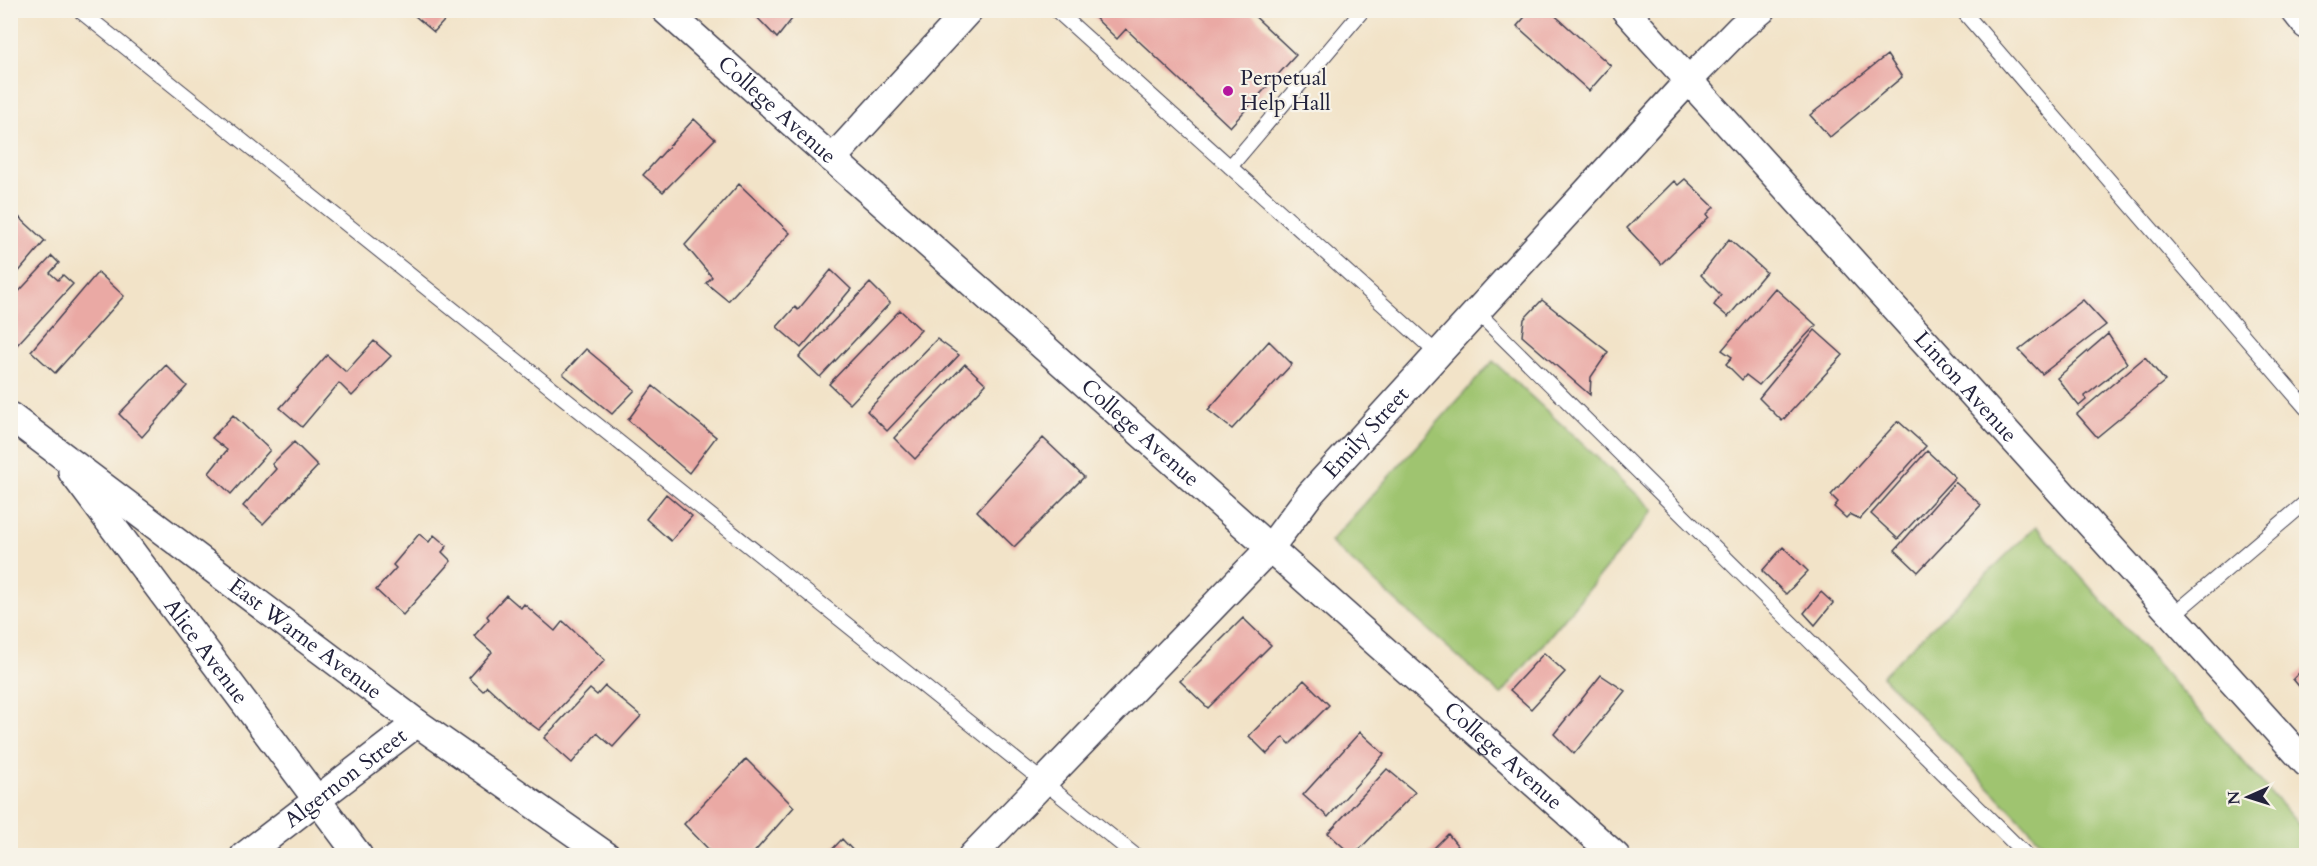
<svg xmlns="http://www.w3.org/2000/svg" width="2317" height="866" viewBox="0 0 2317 866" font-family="Cardo,serif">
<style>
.green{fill:#9fc46f;stroke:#607355;stroke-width:1.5}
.building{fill:#eaa9a4}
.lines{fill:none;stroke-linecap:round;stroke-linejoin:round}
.service-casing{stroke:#413f50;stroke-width:16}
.minor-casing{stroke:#413f50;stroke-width:30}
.service{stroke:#fff;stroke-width:14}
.minor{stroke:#fff;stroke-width:27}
.poi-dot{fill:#b5179e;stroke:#f7f3e8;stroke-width:2}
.labels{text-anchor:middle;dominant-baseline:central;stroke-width:4.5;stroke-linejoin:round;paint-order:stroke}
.poi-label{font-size:22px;fill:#22223b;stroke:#f7f3e8;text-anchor:start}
.street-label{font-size:22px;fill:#22223b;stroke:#f7f3e8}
</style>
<rect width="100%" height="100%" fill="#f7f3e8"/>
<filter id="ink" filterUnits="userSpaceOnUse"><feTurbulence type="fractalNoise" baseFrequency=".0167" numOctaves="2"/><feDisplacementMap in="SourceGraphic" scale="12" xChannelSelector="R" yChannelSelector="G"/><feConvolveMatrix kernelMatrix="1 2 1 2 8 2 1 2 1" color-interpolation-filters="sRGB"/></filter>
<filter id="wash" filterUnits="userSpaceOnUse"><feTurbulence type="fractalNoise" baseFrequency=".008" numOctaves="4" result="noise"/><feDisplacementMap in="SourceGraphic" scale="24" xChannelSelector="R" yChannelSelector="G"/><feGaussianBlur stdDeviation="1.35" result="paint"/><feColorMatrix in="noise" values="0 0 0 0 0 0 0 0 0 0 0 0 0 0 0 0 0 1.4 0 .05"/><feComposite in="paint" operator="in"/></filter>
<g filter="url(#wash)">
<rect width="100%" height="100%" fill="#f2e3c8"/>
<path class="green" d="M1493 361 1654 510 1501 695 1330 542Z
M2036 526 2306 833V855H2054L1882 676Z"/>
<g id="blocks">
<path class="building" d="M408 10H454L434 32Z
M750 10H799L777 38Z
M1087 10H1248L1296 55 1230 127 1126 29 1117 39Z
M1531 10H1549L1611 66 1589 91 1517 26Z
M1887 55 1902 77 1830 137 1810 115Z
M694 119 715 139 663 192 643 175Z
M1685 179 1714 207 1707 214 1709 217 1661 264 1627 228 1674 181 1678 185Z
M739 184 790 233 728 301 706 283 712 277 685 245Z
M19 217 45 241 10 282V227Z
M1729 239 1766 272 1728 317 1714 305 1721 295 1701 275Z
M52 256 59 263 50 273 58 280 63 275 73 284 16 346 10 340V301Z
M831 270 851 289 801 348 777 327 795 307 798 310Z
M98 272 124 296 55 373 31 351Z
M870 283 890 303 820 377 799 357Z
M1775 288 1816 325 1759 385 1746 375 1742 380 1726 364 1732 357 1722 350Z
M1542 300 1608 352 1591 377 1590 395 1522 336 1524 319Z
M2083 300 2106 325 2042 374 2019 350Z
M900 310 921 330 850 404 829 384Z
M1815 330 1843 355 1782 421 1759 398Z
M2108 334 2127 363 2085 396 2086 400 2079 406 2057 378Z
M937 339 959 355 887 431 867 411Z
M374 341 391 356 352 396 339 383 302 427 280 408 327 355 346 372Z
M1269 341 1292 364 1232 429 1208 410Z
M586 349 635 390 612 414 563 374Z
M2145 357 2165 381 2097 437 2077 414Z
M965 364 986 384 915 459 894 438Z
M166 365 187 386 142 437 119 414Z
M653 386 716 437 689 473 628 420Z
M233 415 270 450 231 494 209 473 227 450 212 438Z
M1898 421 1926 446 1860 519 1850 514 1846 518 1834 507 1838 502 1831 495Z
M1043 438 1084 477 1014 547 977 511Z
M294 442 318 466 263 524 243 506 276 469 272 464Z
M1927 451 1955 477 1898 539 1871 514Z
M1955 482 1981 505 1918 572 1895 550Z
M666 494 692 516 671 541 646 519Z
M419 534 429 542 434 535 447 546 442 552 451 561 403 615 376 590 396 568 393 565Z
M1783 547 1808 571 1786 594 1762 571Z
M1821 592 1833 603 1815 625 1804 613Z
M506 595 521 608 524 604 555 631 563 621 605 660 539 730 517 714 487 686 483 691 469 678 492 652 474 636 489 619 487 616Z
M1243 618 1271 645 1208 708 1180 681Z
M1544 653 1565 672 1531 709 1510 690Z
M2306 666V695L2293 679Z
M1601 675 1625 691 1574 754 1554 734Z
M1304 680 1329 705 1290 744 1283 737 1267 754 1249 736Z
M605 686 641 716 613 747 597 733 572 763 544 738 590 689 597 695Z
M1360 732 1384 754 1328 817 1303 795Z
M746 759 794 807 751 856H715L684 824Z
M1387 769 1415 792 1353 856 1328 833Z
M1448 834 1466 856H1426Z
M842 839 858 856H826Z"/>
</g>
</g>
<g filter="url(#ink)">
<use href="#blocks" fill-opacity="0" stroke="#413f50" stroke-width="1.5"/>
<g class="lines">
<defs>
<path id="service" d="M79 10 1136 856
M1056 10 1438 354
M1962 10 2306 408
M1230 167 1363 10
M1477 312 2027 856
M2173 615 2306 502"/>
<g id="minor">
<path id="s1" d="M665 10 1616 856"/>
<path id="s2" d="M1625 10 2306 763"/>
<path d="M2294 10 2306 25"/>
<path d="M832 159 969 10"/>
<path id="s3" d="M10 416 417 723 607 856"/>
<path id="s4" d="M72 472 359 856"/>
<path id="s5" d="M244 856 417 723"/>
<path id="s6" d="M972 856 1270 548 1311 493 1438 354 1689 80 1740 28 1762 10"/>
</g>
</defs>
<use href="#service" class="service-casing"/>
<use href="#minor" class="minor-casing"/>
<use href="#service" class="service"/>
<use href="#minor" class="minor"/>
</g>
</g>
<circle class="poi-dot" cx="1228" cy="91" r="6"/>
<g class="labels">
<g class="poi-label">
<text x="1240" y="78">Perpetual<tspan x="1240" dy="25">Help Hall</tspan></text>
</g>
<g class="street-label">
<text stroke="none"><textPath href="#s1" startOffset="150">College Avenue</textPath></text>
<text stroke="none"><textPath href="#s2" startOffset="508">Linton Avenue</textPath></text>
<text stroke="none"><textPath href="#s6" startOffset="579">Emily Street</textPath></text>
<text stroke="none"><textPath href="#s1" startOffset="636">College Avenue</textPath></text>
<text stroke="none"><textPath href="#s3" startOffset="370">East Warne Avenue</textPath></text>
<text stroke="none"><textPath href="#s4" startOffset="224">Alice Avenue</textPath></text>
<text stroke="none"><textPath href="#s1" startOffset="1122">College Avenue</textPath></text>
<text stroke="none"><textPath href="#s5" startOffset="128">Algernon Street</textPath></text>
</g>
</g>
<rect width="2317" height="866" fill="none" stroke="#f7f3e8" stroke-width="36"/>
<g transform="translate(2248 797) rotate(267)" stroke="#f7f3e8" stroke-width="4.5" paint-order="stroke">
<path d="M0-4.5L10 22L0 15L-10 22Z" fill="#22223b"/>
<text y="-9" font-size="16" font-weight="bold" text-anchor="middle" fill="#22223b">N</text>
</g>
</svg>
